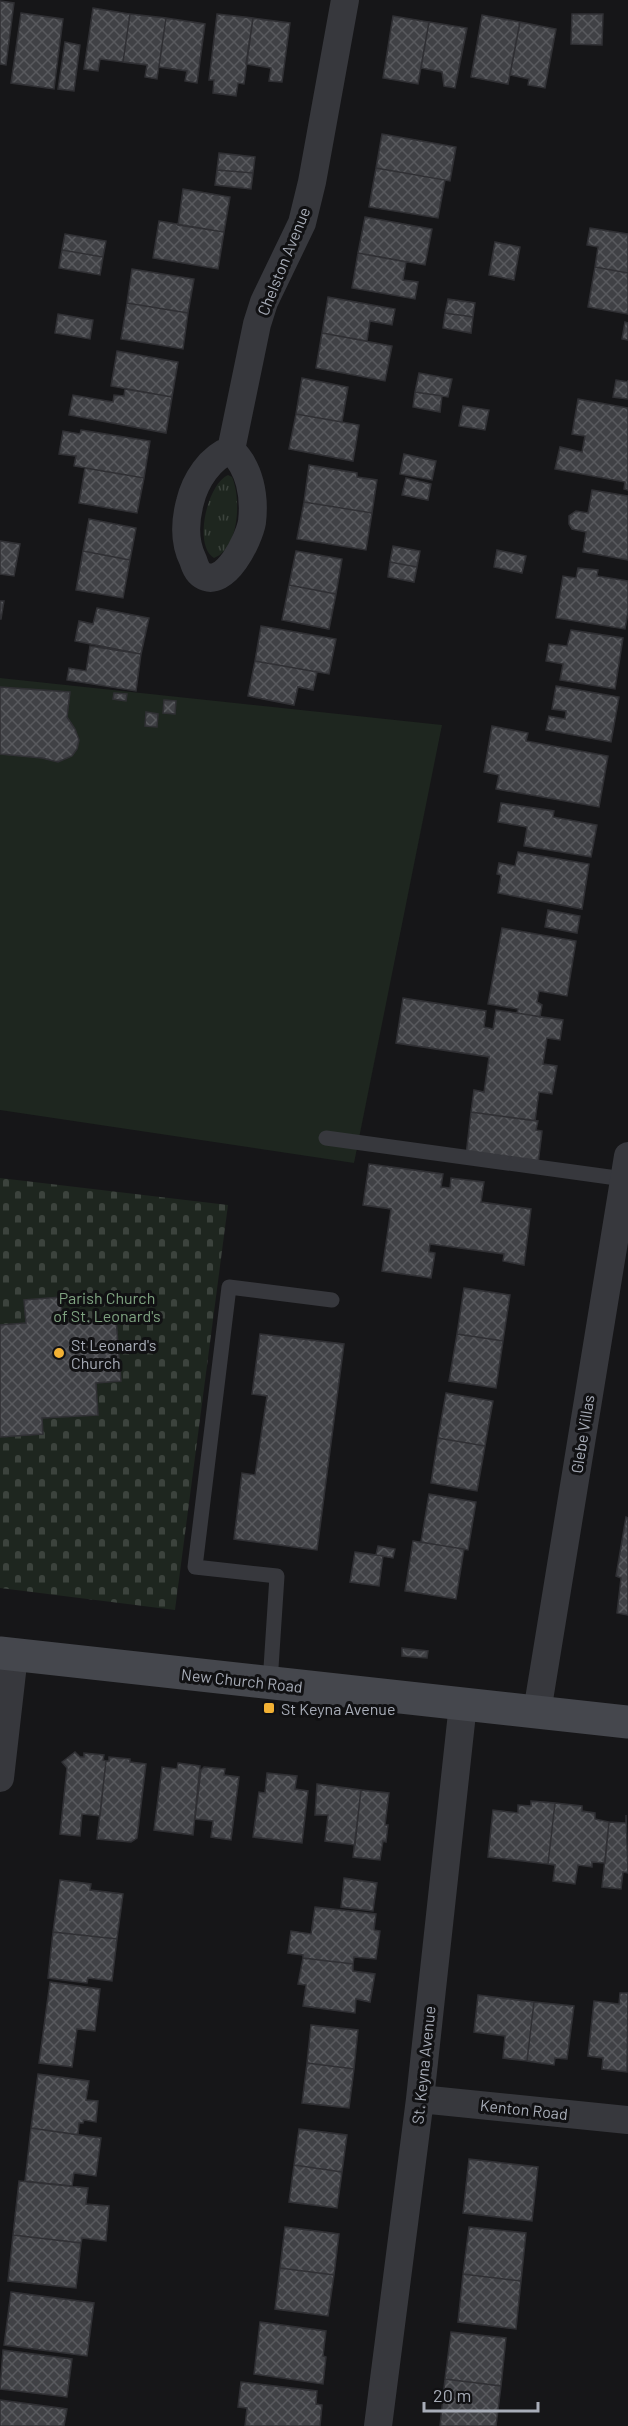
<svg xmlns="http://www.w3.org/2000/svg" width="628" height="2426" viewBox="0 0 628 2426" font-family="Barlow,sans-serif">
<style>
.grass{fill:url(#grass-tufts)}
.cemetery{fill:url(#cemetery-stones)}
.green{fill:#1e261f}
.building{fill:url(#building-cross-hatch);stroke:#303034;stroke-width:1.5}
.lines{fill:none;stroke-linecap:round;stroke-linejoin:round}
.service{stroke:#37383d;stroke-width:15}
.minor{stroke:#37383d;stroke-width:28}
.secondary{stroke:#45474d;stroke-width:33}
.poi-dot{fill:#f2b134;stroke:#111113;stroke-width:2}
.labels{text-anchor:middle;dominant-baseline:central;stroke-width:6;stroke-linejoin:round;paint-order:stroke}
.street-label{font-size:16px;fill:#a8adb8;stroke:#111113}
.park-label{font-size:16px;fill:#7fa381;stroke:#111113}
.poi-label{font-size:16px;fill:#a8adb8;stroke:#111113;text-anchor:start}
</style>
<defs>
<pattern id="grass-tufts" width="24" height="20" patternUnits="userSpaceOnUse" patternTransform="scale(1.5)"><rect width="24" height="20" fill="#1e261f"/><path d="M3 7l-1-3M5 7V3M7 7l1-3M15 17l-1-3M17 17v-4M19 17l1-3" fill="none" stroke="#3c433d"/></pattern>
<pattern id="cemetery-stones" width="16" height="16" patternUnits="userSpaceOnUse" patternTransform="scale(1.5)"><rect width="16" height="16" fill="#1e261f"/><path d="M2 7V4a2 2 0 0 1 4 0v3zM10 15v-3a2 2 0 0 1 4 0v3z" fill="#3c433d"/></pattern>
<pattern id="building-cross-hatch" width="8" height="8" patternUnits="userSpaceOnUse" patternTransform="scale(1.5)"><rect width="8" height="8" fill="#404145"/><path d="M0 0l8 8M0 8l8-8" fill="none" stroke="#595a5e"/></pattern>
</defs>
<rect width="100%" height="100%" fill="#161618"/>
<path class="grass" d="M228 475 232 477C241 497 240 548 214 558 193 546 207 484 228 475Z"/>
<path class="cemetery" d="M0 1178 228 1205 175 1610 0 1588Z"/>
<path class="green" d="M0 678 442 725 354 1163 0 1110Z"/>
<path class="building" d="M0 1 14 3 6 65 0 64Z
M93 8 130 14 123 62 100 59 98 71 84 69Z
M21 13 63 19 54 89 11 83Z
M130 14 166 18 157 79 145 77 147 65 123 62Z
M217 14 253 18 244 84 238 83 236 96 213 93 214 80H209Z
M572 14H603L602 45 571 44Z
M482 15 520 22 508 84 471 77Z
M393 16 429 22 418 84 383 78Z
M166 18 205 24 197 83 185 81 187 71 159 67Z
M253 18 290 23 282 82 269 81 271 68 246 64Z
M429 22 467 28 455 88 444 86 442 72 421 68Z
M520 22 556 29 545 88 528 85 529 79 510 75Z
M65 42 80 45 74 91 58 89Z
M382 134 456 147 450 181 376 168Z
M219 153 255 157 253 173 217 170Z
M376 168 445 180 438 218 369 207Z
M217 170 253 173 251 189 215 185Z
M183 189 230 197 224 232 178 225Z
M365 217 432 229 425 265 358 253Z
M159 221 224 232 218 269 153 258Z
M590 228 628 234V273L595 267 598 247 587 245Z
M65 234 106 241 103 257 62 250Z
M495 242 520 247 514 280 489 275Z
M62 250 103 257 100 275 59 268Z
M358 253 406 262 403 280 418 282 415 299 352 288Z
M595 267 628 273V314L588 307Z
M132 269 194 279 188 313 127 303Z
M328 297 395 309 392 325 370 321 367 341 322 333Z
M448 299 475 303 473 317 445 313Z
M127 303 188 313 183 349 121 339Z
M445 313 473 317 471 333 443 328Z
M58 314 93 320 90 339 55 333Z
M625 322 628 323V340L622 339Z
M322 333 392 346 385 381 316 368Z
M117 351 178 362 172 397 111 386Z
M419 373 452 379 448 397 415 392Z
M302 378 348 387 342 422 296 414Z
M616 380 628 382V380V399L613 397Z
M125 389 172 397 166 433 69 415 73 395 113 402 114 395 124 396Z
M415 392 442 396 440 412 413 407Z
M578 399 628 408V490L624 489 625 482 555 469 560 447 582 452 585 436 572 434Z
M463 406 489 410 485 430 459 426Z
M296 414 359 425 353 461 289 449Z
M81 430 150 441 144 478 74 466 76 456 59 454 63 431 80 434Z
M404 454 436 461 432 480 400 474Z
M309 465 357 473V477L377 480 372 513 304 502Z
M85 468 144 478 137 513 79 503Z
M406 478 431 484 428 500 402 495Z
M592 490 628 496V560L583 552 586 532 572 529 569 524V516L576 511 588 513Z
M304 502 372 513 366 550 297 539Z
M89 519 136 528 130 560 83 551Z
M0 541 20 544 14 576 0 574Z
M393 546 420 551 417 567 390 562Z
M497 550 526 556 522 573 494 567Z
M83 551 130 560 123 598 76 590Z
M296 551 342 559 336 594 289 585Z
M390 562 417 567 414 582 388 577Z
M578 568 598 570 597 576 628 581V612L625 629 556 618 563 576 576 578Z
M289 585 336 594 329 629 282 620Z
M0 601H4L1 619H0Z
M97 608 149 618 141 654 75 641 79 621 93 624Z
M261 626 336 639 329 674 255 661Z
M571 630 623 638 615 689 560 680 563 664 546 661 549 644 567 646Z
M90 646 141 654 136 691 67 680 69 668 86 671Z
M255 661 317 672 313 690 298 687 294 705 248 696Z
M556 686 619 697 611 742 546 730 549 716 565 719 566 711 552 709Z
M0 687 70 692 67 717 75 729 79 740 77 749 72 756 58 762 42 758 0 754Z
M114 693 127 694 126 701 113 699Z
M164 700 176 701 175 714 163 713Z
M146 712 158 714 157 727 145 726Z
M492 726 528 733 526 741 608 756 599 807 496 789 499 775 484 772Z
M501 803 554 811 553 817 597 825 591 857 524 846 527 827 498 822Z
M518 852 589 864 582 909 498 893 501 875 497 874 499 863 515 866Z
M548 910 580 916 577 933 545 927Z
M502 928 576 941 567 996 539 991 537 1002 542 1005 540 1017 517 1013 518 1009 488 1004Z
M403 998 486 1011 484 1027 493 1029 496 1010 563 1020 560 1040 547 1038 543 1064 557 1066 552 1094 539 1092 535 1121 471 1112 474 1090 484 1092 489 1057 396 1043Z
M471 1112 538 1121 536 1130 542 1131 538 1164 466 1155Z
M369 1164 443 1174 441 1187 450 1188 451 1178 484 1182 481 1202 531 1209 524 1265 503 1261 504 1254 430 1244 429 1252 435 1253 431 1278 382 1271 391 1209 363 1205Z
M464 1288 510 1295 503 1341 457 1334Z
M61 1297 62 1323 116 1319 121 1381 96 1383 98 1415 42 1418 43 1434 0 1437V1325L26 1323 24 1300Z
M260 1334 344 1344 317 1550 234 1539 242 1473 255 1475 267 1396 252 1394Z
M457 1334 503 1341 496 1388 449 1381Z
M446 1393 493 1401 485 1446 438 1438Z
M438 1438 485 1446 477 1491 431 1483Z
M429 1494 476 1502 468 1550 421 1542Z
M626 1517 628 1518V1615L617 1613 621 1578 616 1576Z
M413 1541 464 1549 456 1599 405 1591Z
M378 1546 395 1549 393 1558 376 1555Z
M355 1552 383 1556 379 1586 350 1582Z
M402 1648 428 1651 427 1658 402 1656Z
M75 1752 80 1757H84V1753L104 1755 103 1760 106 1761 100 1816 82 1814 80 1836 60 1834 67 1768 62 1762Z
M109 1757 130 1759V1762L146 1764 137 1838 131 1842 97 1839 106 1761H109Z
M178 1763 200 1766 193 1835 154 1830 162 1767 177 1769Z
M204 1767 225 1769 224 1775 239 1777 231 1840 211 1837 213 1821 195 1819 201 1770Z
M267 1773 297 1776 295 1789 308 1791 302 1843 253 1837 259 1792 265 1793Z
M317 1784 361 1790 355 1845 325 1841 328 1815H315Z
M361 1790 389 1793 385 1825H388L386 1842 383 1841 380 1860 353 1857Z
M531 1801 555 1803 548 1864 488 1857 493 1810 518 1813V1805L531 1806Z
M555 1803 582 1806V1811L595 1813V1819L609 1822 605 1863 592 1862V1867L578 1865 575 1884 553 1881 555 1865 548 1864Z
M626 1815 628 1873 623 1872 621 1889 602 1887 609 1822 626 1823Z
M344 1878 377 1883 373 1911 341 1907Z
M60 1880 91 1884 90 1890 123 1894 117 1939 53 1932Z
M315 1907 376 1914 374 1930 380 1931 376 1959 354 1957 353 1964 303 1958V1955L288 1953 291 1931 311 1934Z
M53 1932 117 1939 112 1981 88 1978 87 1983 48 1978Z
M303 1958 353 1964V1971L375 1974 370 2002 356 1999 355 2013 303 2006 306 1985 298 1984Z
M50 1982 100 1989 95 2031 77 2029 72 2067 39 2063Z
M620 1993H628L627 2072 602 2069 603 2058 588 2056 594 2001 619 2004Z
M478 1995 534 2002 527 2061 503 2058 505 2036 474 2032Z
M534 2002 574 2006 567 2059 555 2058 554 2065 527 2061Z
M311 2025 358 2030 354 2069 307 2063Z
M307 2063 354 2069 349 2108 302 2103Z
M38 2074 89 2081 86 2100 98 2101 96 2122 84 2120 83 2123H79L78 2135 31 2128Z
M31 2128 101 2138 96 2176 74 2173 72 2186 25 2181Z
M299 2129 347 2135 342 2172 294 2165Z
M469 2159 538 2167 532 2221 463 2213Z
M294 2165 342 2172 337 2208 289 2202Z
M19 2181 88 2188 86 2204 109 2206 106 2241 82 2238 81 2243 13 2235Z
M285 2227 339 2234 334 2275 280 2268Z
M469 2227 526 2233 521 2281 463 2274Z
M13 2235 81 2243 76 2288 8 2281Z
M280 2268 334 2275 328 2316 275 2309Z
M463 2274 521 2281 516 2329 458 2322Z
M11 2292 94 2303 87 2356 4 2345Z
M260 2322 326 2331 323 2356 326 2357 323 2384 254 2374Z
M451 2332 506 2338 501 2386 445 2379Z
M3 2350 72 2359 67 2397 0 2389Z
M445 2379 501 2386 496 2426H440Z
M241 2382 317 2391 316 2404 322 2405 320 2426H245L247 2408 238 2407Z
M0 2400 67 2409 64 2426H0Z"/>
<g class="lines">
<path class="service" d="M326 1138 624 1179
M270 1683 277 1576 195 1567 229 1287 332 1300"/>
<path class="minor" d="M231 450 257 324 264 302 302 223 312 182 345 0
M231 450C250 468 255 496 252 522 249 539 225 590 202 575 197 572 195 566 193 560 184 542 185 521 190 502 195 481 210 457 231 450Z
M537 1712 628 1156
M0 1778 14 1655
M420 2099 628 2120
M378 2426 420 2099 463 1704"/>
<path class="secondary" d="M0 1653 628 1722"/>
</g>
<g class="poi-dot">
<circle cx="59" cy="1353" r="6"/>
<rect x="263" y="1702" width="12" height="12" rx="3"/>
</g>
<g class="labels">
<g class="street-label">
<text transform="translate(283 261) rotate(-68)">Chelston Avenue</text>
<text transform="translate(582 1434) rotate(-81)">Glebe Villas</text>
<text transform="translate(242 1680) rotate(6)">New Church Road</text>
<text transform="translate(423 2065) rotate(-84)">St. Keyna Avenue</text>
<text transform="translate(524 2109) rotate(6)">Kenton Road</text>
</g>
<g class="park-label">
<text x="107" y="1297">Parish Church<tspan x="107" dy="18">of St. Leonard's</tspan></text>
</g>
<g class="poi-label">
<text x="71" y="1344">St Leonard's<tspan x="71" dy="18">Church</tspan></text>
<text x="281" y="1708">St Keyna Avenue</text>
</g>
</g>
<path d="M424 2402v9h114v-9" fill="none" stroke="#a8adb8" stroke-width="3"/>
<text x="433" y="2402" font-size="18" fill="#a8adb8" stroke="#111113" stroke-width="4.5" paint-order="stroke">20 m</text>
</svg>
